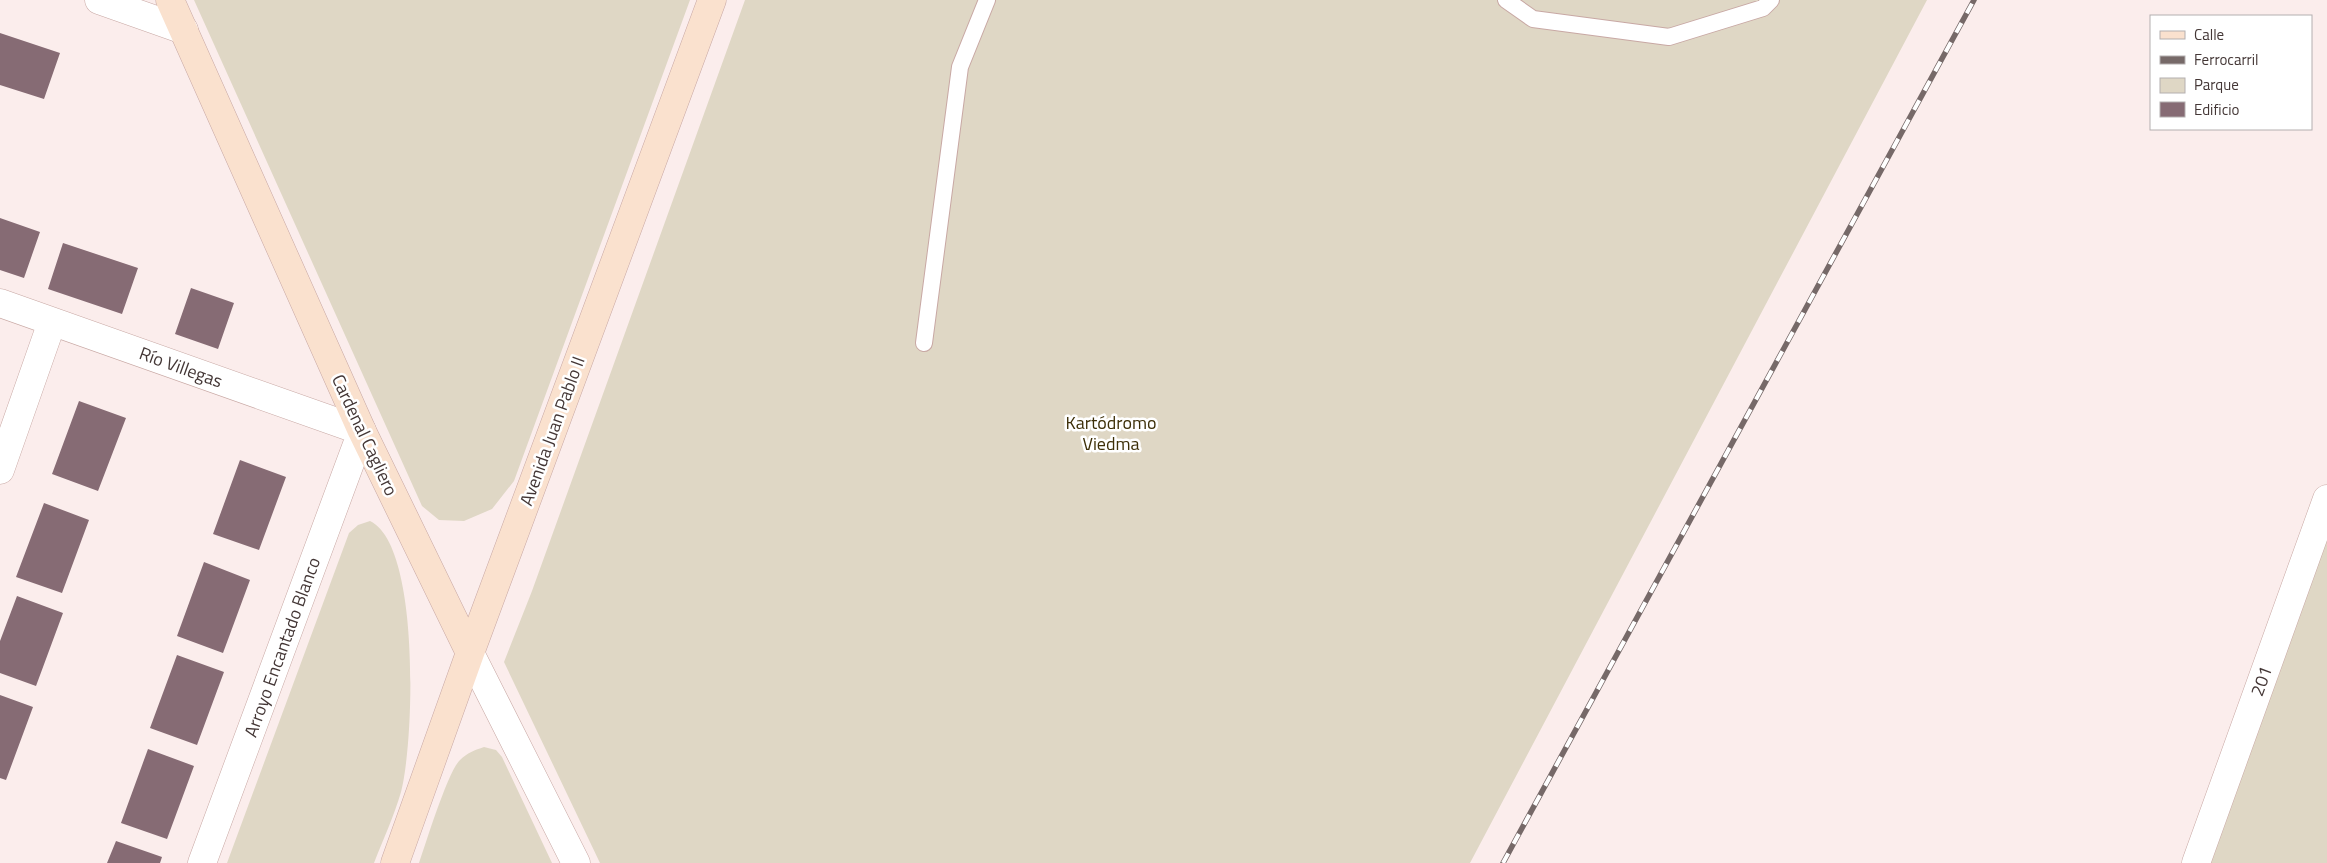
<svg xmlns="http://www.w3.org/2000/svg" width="2327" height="863" viewBox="0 0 2327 863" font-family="'Titillium Web',sans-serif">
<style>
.green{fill:#dfd7c5}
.building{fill:#866b74}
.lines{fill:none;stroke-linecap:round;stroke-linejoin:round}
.service-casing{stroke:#c8a8a4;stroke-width:18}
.minor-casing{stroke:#c8a8a4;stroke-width:29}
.tertiary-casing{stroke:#c8a8a4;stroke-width:29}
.secondary-casing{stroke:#c8a8a4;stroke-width:29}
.service{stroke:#fff;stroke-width:16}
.minor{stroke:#fff;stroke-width:28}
.tertiary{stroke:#fff;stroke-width:28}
.secondary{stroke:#fae1ce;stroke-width:28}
.rail-casing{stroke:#766968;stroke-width:5.5}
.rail{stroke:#fff;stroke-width:4;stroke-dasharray:11;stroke-linecap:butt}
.labels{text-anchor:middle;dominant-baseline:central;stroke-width:5;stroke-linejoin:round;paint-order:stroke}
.street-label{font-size:18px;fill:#443736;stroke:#fff}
.park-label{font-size:18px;fill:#3d2f08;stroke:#fff}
</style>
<rect width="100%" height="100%" fill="#fbedec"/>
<path class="green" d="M194 0H690L514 481 492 509 464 521 439 520 422 506Z
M745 0H1927L1470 863H600L504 662 532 591Z
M2327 499V863H2196Z
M370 521C421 545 414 743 401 792 394 816 383 840 374 863H227L349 533 358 525Z
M484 747 496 750 502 757 552 863H419C426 843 448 771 460 760 467 753 475 750 484 747Z"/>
<path class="building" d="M0 33 60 53 44 99 0 85Z
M0 218 40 232 24 278 0 270Z
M63 243 138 268 122 314 48 289Z
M191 288 234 303 218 349 175 334Z
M79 401 126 418 98 491 52 474Z
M240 460 286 477 259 550 213 534Z
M44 503 89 520 62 593 16 577Z
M204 562 250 580 223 653 177 636Z
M17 596 63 613 36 686 0 673V641Z
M177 655 224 672 197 745 150 728Z
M0 695 33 707 6 780 0 778Z
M148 749 194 766 167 839 121 823Z
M116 841 162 857 160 863H107Z"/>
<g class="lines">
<defs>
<path id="service" d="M1506 0 1533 19 1669 37 1763 8 1771 0
M924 343 960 67 987 0"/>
<path id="minor" d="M99 0 184 30
M0 303 362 431 202 863
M0 470 52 322
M2196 863 2327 499"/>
<path id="tertiary" d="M470 653 576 863"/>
<path id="secondary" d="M170 0 362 431 470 653
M395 863 470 653 712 0"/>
</defs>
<use href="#service" class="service-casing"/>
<use href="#minor" class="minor-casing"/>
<use href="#tertiary" class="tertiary-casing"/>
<use href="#secondary" class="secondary-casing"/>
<use href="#service" class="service"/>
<use href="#minor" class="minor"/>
<use href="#tertiary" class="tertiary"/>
<use href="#secondary" class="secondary"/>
<defs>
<path id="rail" d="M1503 863 1974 0"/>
</defs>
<use href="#rail" class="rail-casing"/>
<use href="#rail" class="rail"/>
</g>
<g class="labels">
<g class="street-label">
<text transform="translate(181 367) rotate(20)">Río Villegas</text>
<text transform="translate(552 431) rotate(-70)">Avenida Juan Pablo II</text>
<text transform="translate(365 435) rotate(65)">Cardenal Cagliero</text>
<text transform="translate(282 647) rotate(-70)">Arroyo Encantado Blanco</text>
<text transform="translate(2261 681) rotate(-70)">201</text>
</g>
<g class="park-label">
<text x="1111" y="422">Kartódromo<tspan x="1111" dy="21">Viedma</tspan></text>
</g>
</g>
<rect x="2150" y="15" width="162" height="115" fill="#ffffff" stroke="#b4afaf"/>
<rect x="2160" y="31" width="25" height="8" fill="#fae1ce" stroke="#b4afaf"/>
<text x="2194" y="40" font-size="15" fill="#443736">Calle</text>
<rect x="2160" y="56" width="25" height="8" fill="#766968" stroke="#b4afaf"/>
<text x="2194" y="65" font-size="15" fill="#443736">Ferrocarril</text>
<rect x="2160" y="78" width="25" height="15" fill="#dfd7c5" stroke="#b4afaf"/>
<text x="2194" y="90" font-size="15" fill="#443736">Parque</text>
<rect x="2160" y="102" width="25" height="15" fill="#866b74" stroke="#b4afaf"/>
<text x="2194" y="115" font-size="15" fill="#443736">Edificio</text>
</svg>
